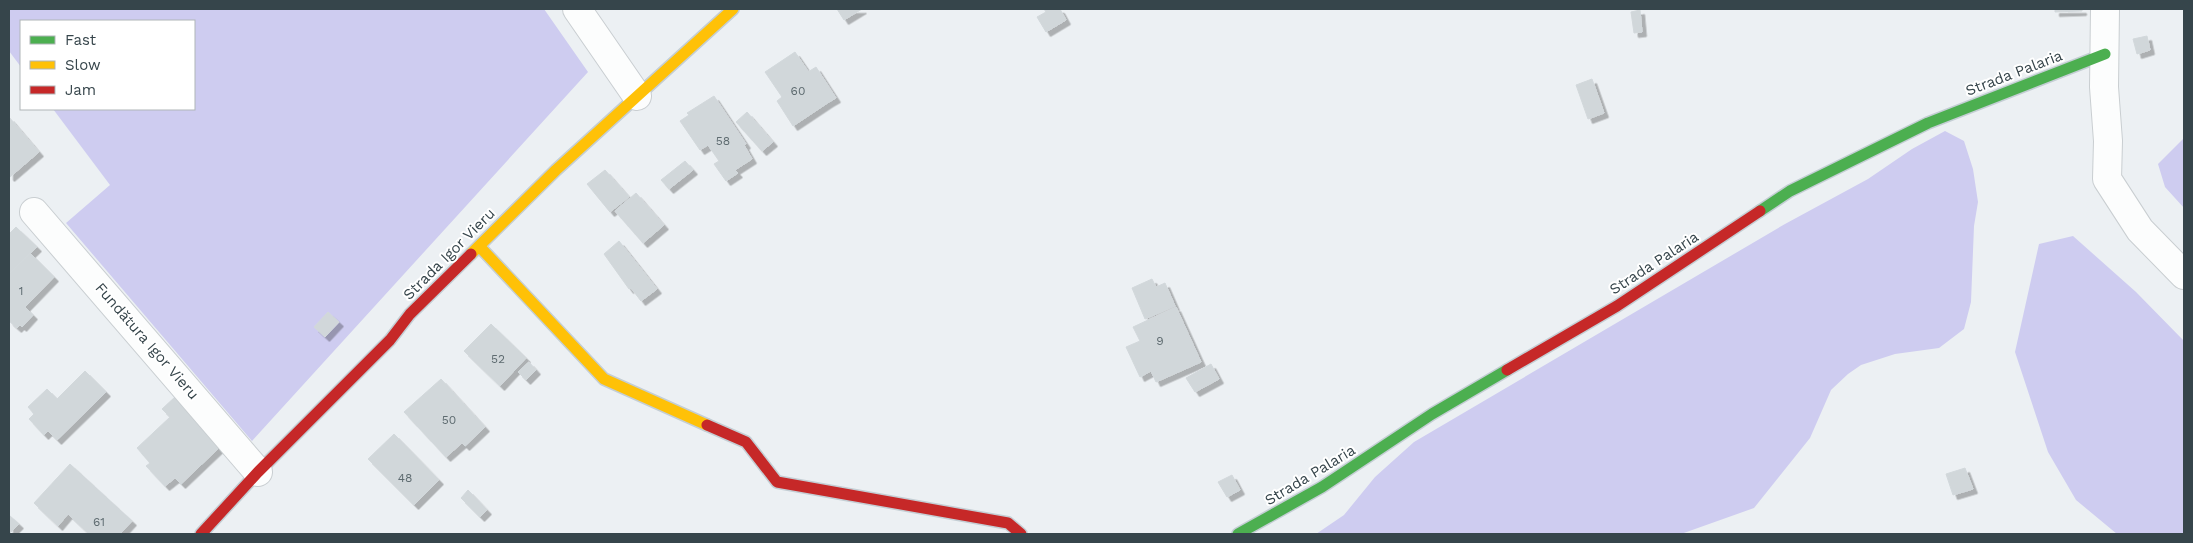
<svg xmlns="http://www.w3.org/2000/svg" width="2193" height="543" viewBox="0 0 2193 543" font-family="'Work Sans',sans-serif">
<style>
.green{fill:#ceccf0}
.building{fill:#d1d7da;stroke:#d2d8db;filter:url(#shadow)}
.lines{fill:none;stroke-linecap:round;stroke-linejoin:round}
.street-casing{stroke:#c9ced1;stroke-width:30}
.fast-casing{stroke:#c4ced4;stroke-width:14}
.slow-casing{stroke:#c4ced4;stroke-width:14}
.jam-casing{stroke:#c4ced4;stroke-width:14}
.street{stroke:#fcfdfd;stroke-width:28}
.fast{stroke:#4caf50;stroke-width:11}
.slow{stroke:#ffc107;stroke-width:11}
.jam{stroke:#c62828;stroke-width:11}
.labels{text-anchor:middle;dominant-baseline:central;stroke-width:4;stroke-linejoin:round;paint-order:stroke}
.number-label{font-size:12px;fill:#5e6b70}
.street-label{font-size:15px;fill:#36454b;stroke:#fff}
</style>
<defs>
<filter id="shadow"><feDropShadow dx="4.5" dy="4.5" stdDeviation="0" flood-color="#0004"/></filter>
</defs>
<rect width="100%" height="100%" fill="#ecf0f3"/>
<path class="green" d="M9 9H544L588 72 252 441 66 223 110 185 53 109H194V21H21V67L9 51Z
M1945 131 1964 141 1973 169 1978 202 1974 226 1971 302 1964 329 1939 348 1895 354 1861 365 1848 374 1831 390 1810 438 1754 508 1681 534H1316L1344 515 1375 477 1414 442 1785 224 1868 179 1912 149Z
M2184 138V208L2165 187 2158 164Z
M2073 236 2136 292 2184 341V534H2117L2076 500 2048 452 2015 352 2039 244Z"/>
<path class="building" d="M837 9H862L844 20Z
M1044 9H1060L1066 20 1046 32 1037 17 1046 12Z
M2055 9H2082V11L2055 12Z
M1640 10 1642 32 1634 33 1631 12Z
M2147 36 2150 50 2137 54 2133 39Z
M795 52 829 102 793 126 777 101 782 97 765 72Z
M816 67 836 98 829 102 808 72Z
M1592 79 1604 113 1588 119 1576 85Z
M714 96 746 144 744 145 752 159 735 170 738 173 726 181 714 164 719 161 708 145 700 150 680 121 689 115 687 113Z
M747 112 773 142 762 151 736 122Z
M9 117 39 152 10 177 9 176Z
M685 161 693 170 669 189 661 180Z
M605 170 629 197 610 212 587 184Z
M636 193 664 225 643 243 615 211Z
M16 227 37 247 9 274V234Z
M619 241 657 289 641 301 631 288 629 289 604 254Z
M30 253 54 277 25 307 33 315 22 327 20 325 17 328 9 321V274Z
M1152 279 1156 287 1165 283 1175 306 1145 319 1132 288Z
M1176 307 1201 362 1156 382 1151 371 1140 377 1126 347 1140 341 1133 327Z
M328 312 339 322 325 337 314 327Z
M491 324 526 358 500 386 464 351Z
M529 362 536 370 526 380 518 372Z
M1211 364 1219 379 1195 392 1186 378Z
M85 371 106 392 57 440 48 431 44 435 29 419 34 414 28 407 47 389 57 399Z
M441 379 485 427 465 446 462 443 446 457 404 412Z
M176 396 222 445 181 484 175 478 165 486 146 466 150 463 137 448 170 417 162 409Z
M394 434 439 480 414 505 368 459Z
M70 464 132 521 120 534H89L68 514 58 526 34 503Z
M1965 468 1973 489 1953 495 1946 474Z
M1232 475 1240 490 1227 497 1218 482Z
M468 490 487 510 480 517 461 498Z
M9 515 19 524 9 534Z"/>
<g class="lines">
<defs>
<path id="street" d="M577 9 637 96
M2105 9 2104 87 2108 141 2107 179 2140 230 2184 275
M34 212 258 472"/>
<path id="fast" d="M1760 211 1790 191 1928 123 2105 54
M1238 534 1322 487 1432 414 1507 370"/>
<path id="slow" d="M479 246 604 379 707 425
M471 254 556 170 733 9"/>
<path id="jam" d="M1507 370 1617 306 1760 211
M707 425 746 442 777 482 1008 523 1021 534
M201 534 258 472 390 340 410 314 471 254"/>
</defs>
<use href="#street" class="street-casing"/>
<use href="#fast" class="fast-casing"/>
<use href="#slow" class="slow-casing"/>
<use href="#jam" class="jam-casing"/>
<use href="#street" class="street"/>
<use href="#fast" class="fast"/>
<use href="#slow" class="slow"/>
<use href="#jam" class="jam"/>
</g>
<g class="labels">
<g class="number-label">
<text x="798" y="91">60</text>
<text x="723" y="141">58</text>
<text x="21" y="291">1</text>
<text x="1160" y="341">9</text>
<text x="498" y="359">52</text>
<text x="449" y="420">50</text>
<text x="405" y="478">48</text>
<text x="99" y="522">61</text>
</g>
<g class="street-label">
<text transform="translate(2014 73) rotate(-21)">Strada Palaria</text>
<text transform="translate(449 254) rotate(-45)">Strada Igor Vieru</text>
<text transform="translate(1654 263) rotate(-33)">Strada Palaria</text>
<text transform="translate(147 341) rotate(49)">Fundătura Igor Vieru</text>
<text transform="translate(1310 475) rotate(-31)">Strada Palaria</text>
</g>
</g>
<rect width="2193" height="543" fill="none" stroke="#36454b" stroke-width="20"/>
<rect x="20" y="20" width="175" height="90" fill="#ffffff" stroke="#afb5b7"/>
<rect x="30" y="36" width="25" height="8" fill="#4caf50" stroke="#afb5b7"/>
<text x="65" y="45" font-size="15" fill="#36454b">Fast</text>
<rect x="30" y="61" width="25" height="8" fill="#ffc107" stroke="#afb5b7"/>
<text x="65" y="70" font-size="15" fill="#36454b">Slow</text>
<rect x="30" y="86" width="25" height="8" fill="#c62828" stroke="#afb5b7"/>
<text x="65" y="95" font-size="15" fill="#36454b">Jam</text>
</svg>
